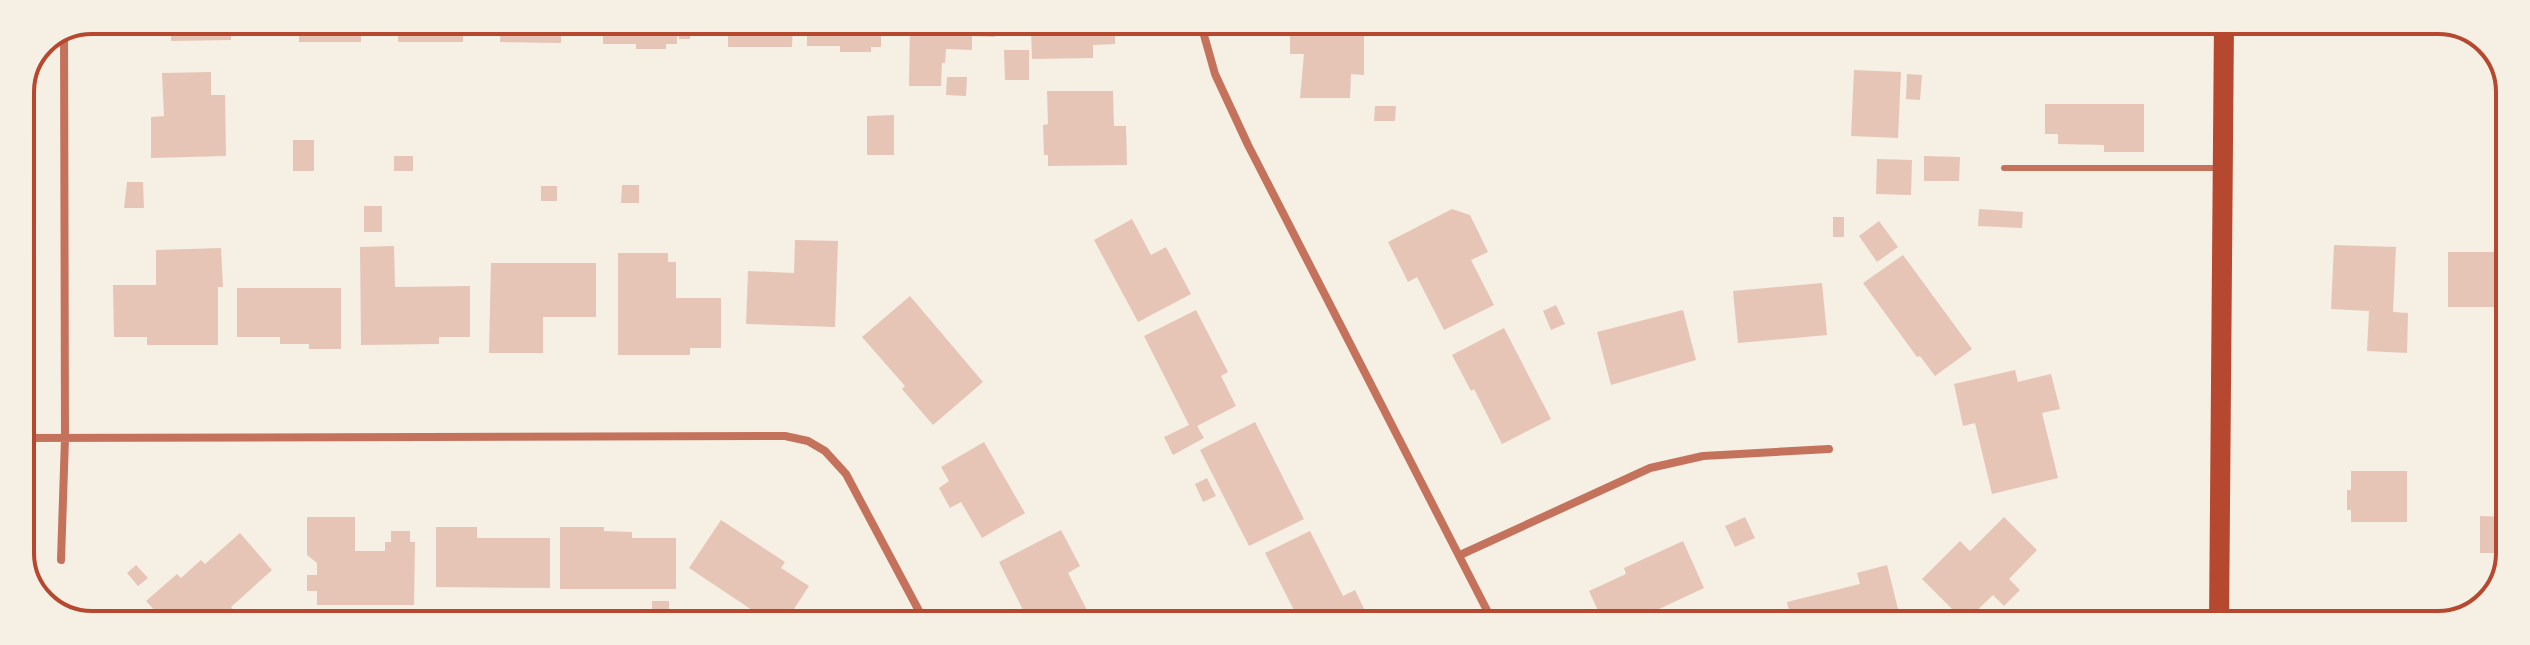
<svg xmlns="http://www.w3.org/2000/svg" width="2530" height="645" viewBox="0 0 2530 645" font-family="'Golos Text',sans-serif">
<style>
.building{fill:#e6c5b7}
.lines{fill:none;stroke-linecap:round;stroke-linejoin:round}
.service{stroke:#c5725c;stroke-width:6}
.minor{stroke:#c5725c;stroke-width:8}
.primary{stroke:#b5482f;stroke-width:20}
.rim{fill:none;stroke:#b5482f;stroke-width:4}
</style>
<rect width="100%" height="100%" fill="#f6efe4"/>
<path class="building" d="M148 20H231V40L171 41V27H148Z
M299 20H385V29L361 28V42H299Z
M398 20H463V42H398Z
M474 20H490V35H474Z
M501 20H584V29H561V43L500 42Z
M603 20H677V44H666V49H636V44H603Z
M728 20H793L792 47H728Z
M807 20H881V47H871V52H840V46H807Z
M679 21H690V39H679Z
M910 21H995V37L972 36V50L946 49 945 63H942L941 86H909Z
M1013 21H1115V44L1093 45V58L1032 59 1031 29 1013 30Z
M1290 21H1364V75L1351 74 1350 98H1300L1304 54H1290Z
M1004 50H1029V80H1005Z
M1854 70 1901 72 1898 138 1851 136Z
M211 72V95H225L226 156 151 158V117L164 116 162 73Z
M1907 74 1922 75 1920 100 1906 99Z
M947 77H967L966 96 946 95Z
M1047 91H1113L1114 126H1126L1127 165 1048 166V155H1044L1043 125 1048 124Z
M2045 104H2144V152H2104V145L2058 144V134H2045Z
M1375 106H1396L1395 121H1374Z
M894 115V155H867V116Z
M293 140H314V171H293Z
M394 156H413V171H394Z
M1924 156 1960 157 1959 181H1924Z
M1877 159 1912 160 1911 195 1876 194Z
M127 182H143L144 208H124Z
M622 185H639V203H621Z
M541 186H557V201H541Z
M364 206H382V232H364Z
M1452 209 1470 215 1488 252 1471 260 1494 305 1444 330 1417 277 1408 282 1388 242Z
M1979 209 2023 212 2022 228 1978 226Z
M1833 217H1844V237H1833Z
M1132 219 1151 255 1166 247 1191 294 1138 322 1094 240Z
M1879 221 1898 247 1877 262 1859 236Z
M795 240 838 241 835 327 746 324 748 271 794 273Z
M2334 245 2396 247 2393 312 2408 313 2407 353 2367 351 2369 311 2331 309Z
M394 246 395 287 470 286V337H439V344L361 345 360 247Z
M221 248 223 287H218V345H147V337H114L113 285H156V250Z
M2448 252H2509V307H2448Z
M618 253H668V262H676V298H721V348H690V355H618Z
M1903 255 1972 349 1935 376 1920 356 1917 357 1863 283Z
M491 263H596V317H543V353H489Z
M1822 283 1827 335 1738 343 1733 291Z
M237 288H341V349H309V344H280V337H237Z
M910 296 983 382 933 425 902 389 905 386 862 337Z
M1556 305 1565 324 1551 330 1543 311Z
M1196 310 1228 372 1221 376 1236 406 1197 426 1204 438 1173 455 1164 437 1189 425 1144 336Z
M1683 310 1696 360 1611 385 1597 332Z
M1504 328 1551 419 1502 444 1474 389 1471 391 1452 355Z
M2015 370 2018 382 2051 374 2060 409 2042 413 2058 478 1992 494 1975 423 1963 426 1954 384Z
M1255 422 1304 519 1249 546 1200 450Z
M984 442 1025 513 982 538 961 502 950 508 939 488 949 481 941 467Z
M2351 471H2407V522H2351V510H2347V490H2351Z
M1207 478 1216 496 1203 502 1195 484Z
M2480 516 2509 517V553H2480Z
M307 517H355V551H385V542H391V531H410V542H415L414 605H317V591H307V575H317V563L307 555Z
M1745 517 1755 538 1735 547 1725 526Z
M2004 517 2037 550 2009 579 2020 590 2004 606 1993 595 1965 622 1922 579 1960 541 1970 551Z
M721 520 785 562 781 568 809 586 784 624H773L689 568Z
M436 527H477V538H550V588L436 587Z
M560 527H604V531L632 532V538H676V589H560Z
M1061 530 1080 566 1068 573 1091 618 1079 624H1019L1017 620 1026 616 999 562Z
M1310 531 1343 596 1355 590 1369 619 1357 624H1301L1265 553Z
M240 533 272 570 231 607 246 624H167L146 601 177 574 181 578 201 560 205 564Z
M1683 541 1704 588 1659 609 1664 622 1658 625 1642 624 1639 619 1628 624H1604L1589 591 1626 574 1624 568Z
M136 565 148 578 138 586 127 573Z
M1887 565 1902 625H1792L1787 602 1860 584 1857 573Z
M652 601H669V617H652Z"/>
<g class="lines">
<path class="service" d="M2004 168H2219"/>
<path class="minor" d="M1200 21 1215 74 1248 145 1494 624
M20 438 785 436 808 441 825 451 846 474 926 624
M1460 555 1650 468 1703 456 1829 449
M61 560 65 438 64 31"/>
<path class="primary" d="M2219 625 2224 21"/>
</g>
<path d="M0 0H2530V645H0ZM92 34H2438A58 58 0 0 1 2496 92V553A58 58 0 0 1 2438 611H92A58 58 0 0 1 34 553V92A58 58 0 0 1 92 34Z" fill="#f6efe4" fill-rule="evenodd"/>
<path class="rim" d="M92 34H2438A58 58 0 0 1 2496 92V553A58 58 0 0 1 2438 611H92A58 58 0 0 1 34 553V92A58 58 0 0 1 92 34Z"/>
</svg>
